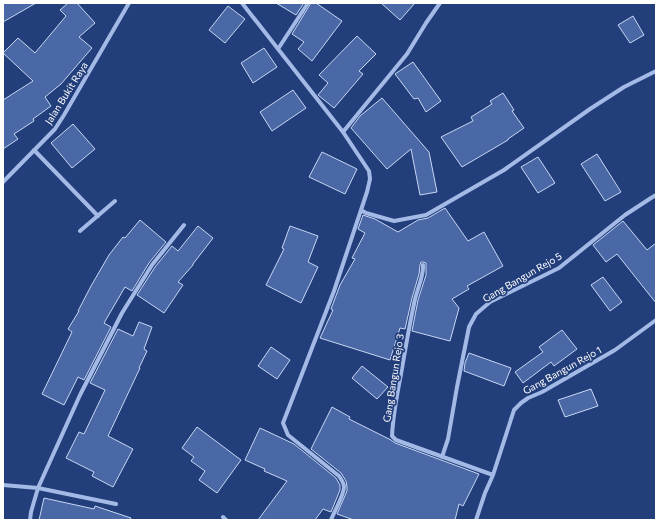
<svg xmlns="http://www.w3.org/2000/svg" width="659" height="523" viewBox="0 0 659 523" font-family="Commissioner,sans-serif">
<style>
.building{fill:#4a68a5;stroke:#c7d7f4}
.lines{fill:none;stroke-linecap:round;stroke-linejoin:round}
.minor{stroke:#a4bae6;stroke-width:4}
.labels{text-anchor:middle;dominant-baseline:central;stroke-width:3.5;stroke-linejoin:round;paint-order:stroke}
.street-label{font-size:10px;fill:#fff;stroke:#223e7b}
</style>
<rect width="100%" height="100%" fill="#223e7b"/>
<path class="building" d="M3 3H36L3 22Z
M68 3H77L95 23 79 37 92 48 61 84 45 97 51 106 33 119 34 121 14 134 18 139 3 149V100L33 81 3 53 18 38 35 53 66 16 60 10Z
M276 3H304L296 15Z
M311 3H316L342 21 312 61 298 49 304 42 292 34Z
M381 3H415L400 20Z
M228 6 245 19 225 43 209 30Z
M633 16 644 35 630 43 618 25Z
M357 36 376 54 359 71 363 74 334 108 318 95 328 83 319 75Z
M264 48 277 67 253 83 241 63Z
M413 62 441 101 426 112 418 98 414 99 395 74Z
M293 90 306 108 272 131 260 112Z
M503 93 514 110 512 111 524 128 508 139V140L462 167 441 137 473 121 471 117 492 104 490 101Z
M382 98 429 152 437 192 420 195 411 149 387 169 351 128 360 116Z
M73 124 95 149 72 168 51 143Z
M322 152 357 169 345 194 309 177Z
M597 154 621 192 605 201 581 164Z
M538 157 555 183 538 193 521 167Z
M445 208 468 241 484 232 503 266 467 286 469 289 452 299 459 308 450 341 412 331 418 300 426 275V263L423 262H421L420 265 419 274 412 298 405 329 400 328 390 360 320 338 333 310 331 309 340 285 355 259 352 258 365 233 358 229 363 215 375 219 398 232 418 220 428 218Z
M140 220 166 242 149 263 132 291 125 287 104 323 111 327 84 380 78 377 64 405 42 394 72 332 68 329 79 311H78L91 286 109 255 123 237 125 238Z
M623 221 647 250 656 243V303L617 254 606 262 593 245Z
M198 226 213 238 193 264V265L178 282 183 285 164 313 137 295 155 267 172 246 178 251Z
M290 226 318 236 308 262 318 267 301 303 266 285 284 249 282 248Z
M603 277 622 302 610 311 591 285Z
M139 322 152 327 144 349 147 351 139 368H140L108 436 133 449 113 487 92 476 94 472 66 458 79 432 84 434 105 390 90 383 118 329 133 336Z
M562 330 577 349 554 366 551 362 523 383 515 372 543 352 539 347Z
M271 347 290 360 277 379 258 366Z
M469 353 511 368 504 386 464 371 465 363Z
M362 366 388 387 377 399 352 378Z
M591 389 598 406 565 417 558 400Z
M332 407 350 417 349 419 391 440 395 443 479 474 463 506 459 504 455 520H354L337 514 347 491V487L346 481 341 473 311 449Z
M197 427 241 460 217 493 199 480 205 471 191 461 194 457 182 448Z
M260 428 294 444 336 478 340 485V490L331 512 323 509 315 520H258L287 481 264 471 265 469 245 460Z
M44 498 94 509 95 506 131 518 130 520H39Z"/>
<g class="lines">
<path class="minor" d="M242 3 343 132 369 171 370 179 367 192 334 291 283 423 288 435 339 476C341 479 344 483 344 487 344 495 334 512 331 520
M278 49 308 3
M343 132 407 54 426 23 440 3
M34 150 98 216
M3 182 55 129 64 115 129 3
M361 210 366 213 394 221 426 215 504 170 590 109 624 87 656 71
M80 231 115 201
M423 265C424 277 416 291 414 304 409 327 405 351 401 374 397 394 393 415 392 436L396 440 493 475 485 493 476 520
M442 457 448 439 457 387 469 327 476 314 490 302 559 268 625 215 651 198 656 195
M493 475 514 410 521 403 528 398 542 392 615 350 656 320
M3 485 38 488 31 512 30 520
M116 504 38 488 80 395 122 313 152 265 184 225
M223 517 226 520"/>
</g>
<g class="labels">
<g class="street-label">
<text transform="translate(66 93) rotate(-58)">Jalan Bukit Raya</text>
<text transform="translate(522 277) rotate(-30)">Gang Bangun Rejo 5</text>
<text transform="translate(562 370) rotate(-29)">Gang Bangun Rejo 1</text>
<text transform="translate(393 378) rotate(-81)">Gang Bangun Rejo 3</text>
</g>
</g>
<rect width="659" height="523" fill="none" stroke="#ffffff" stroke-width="8"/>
</svg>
